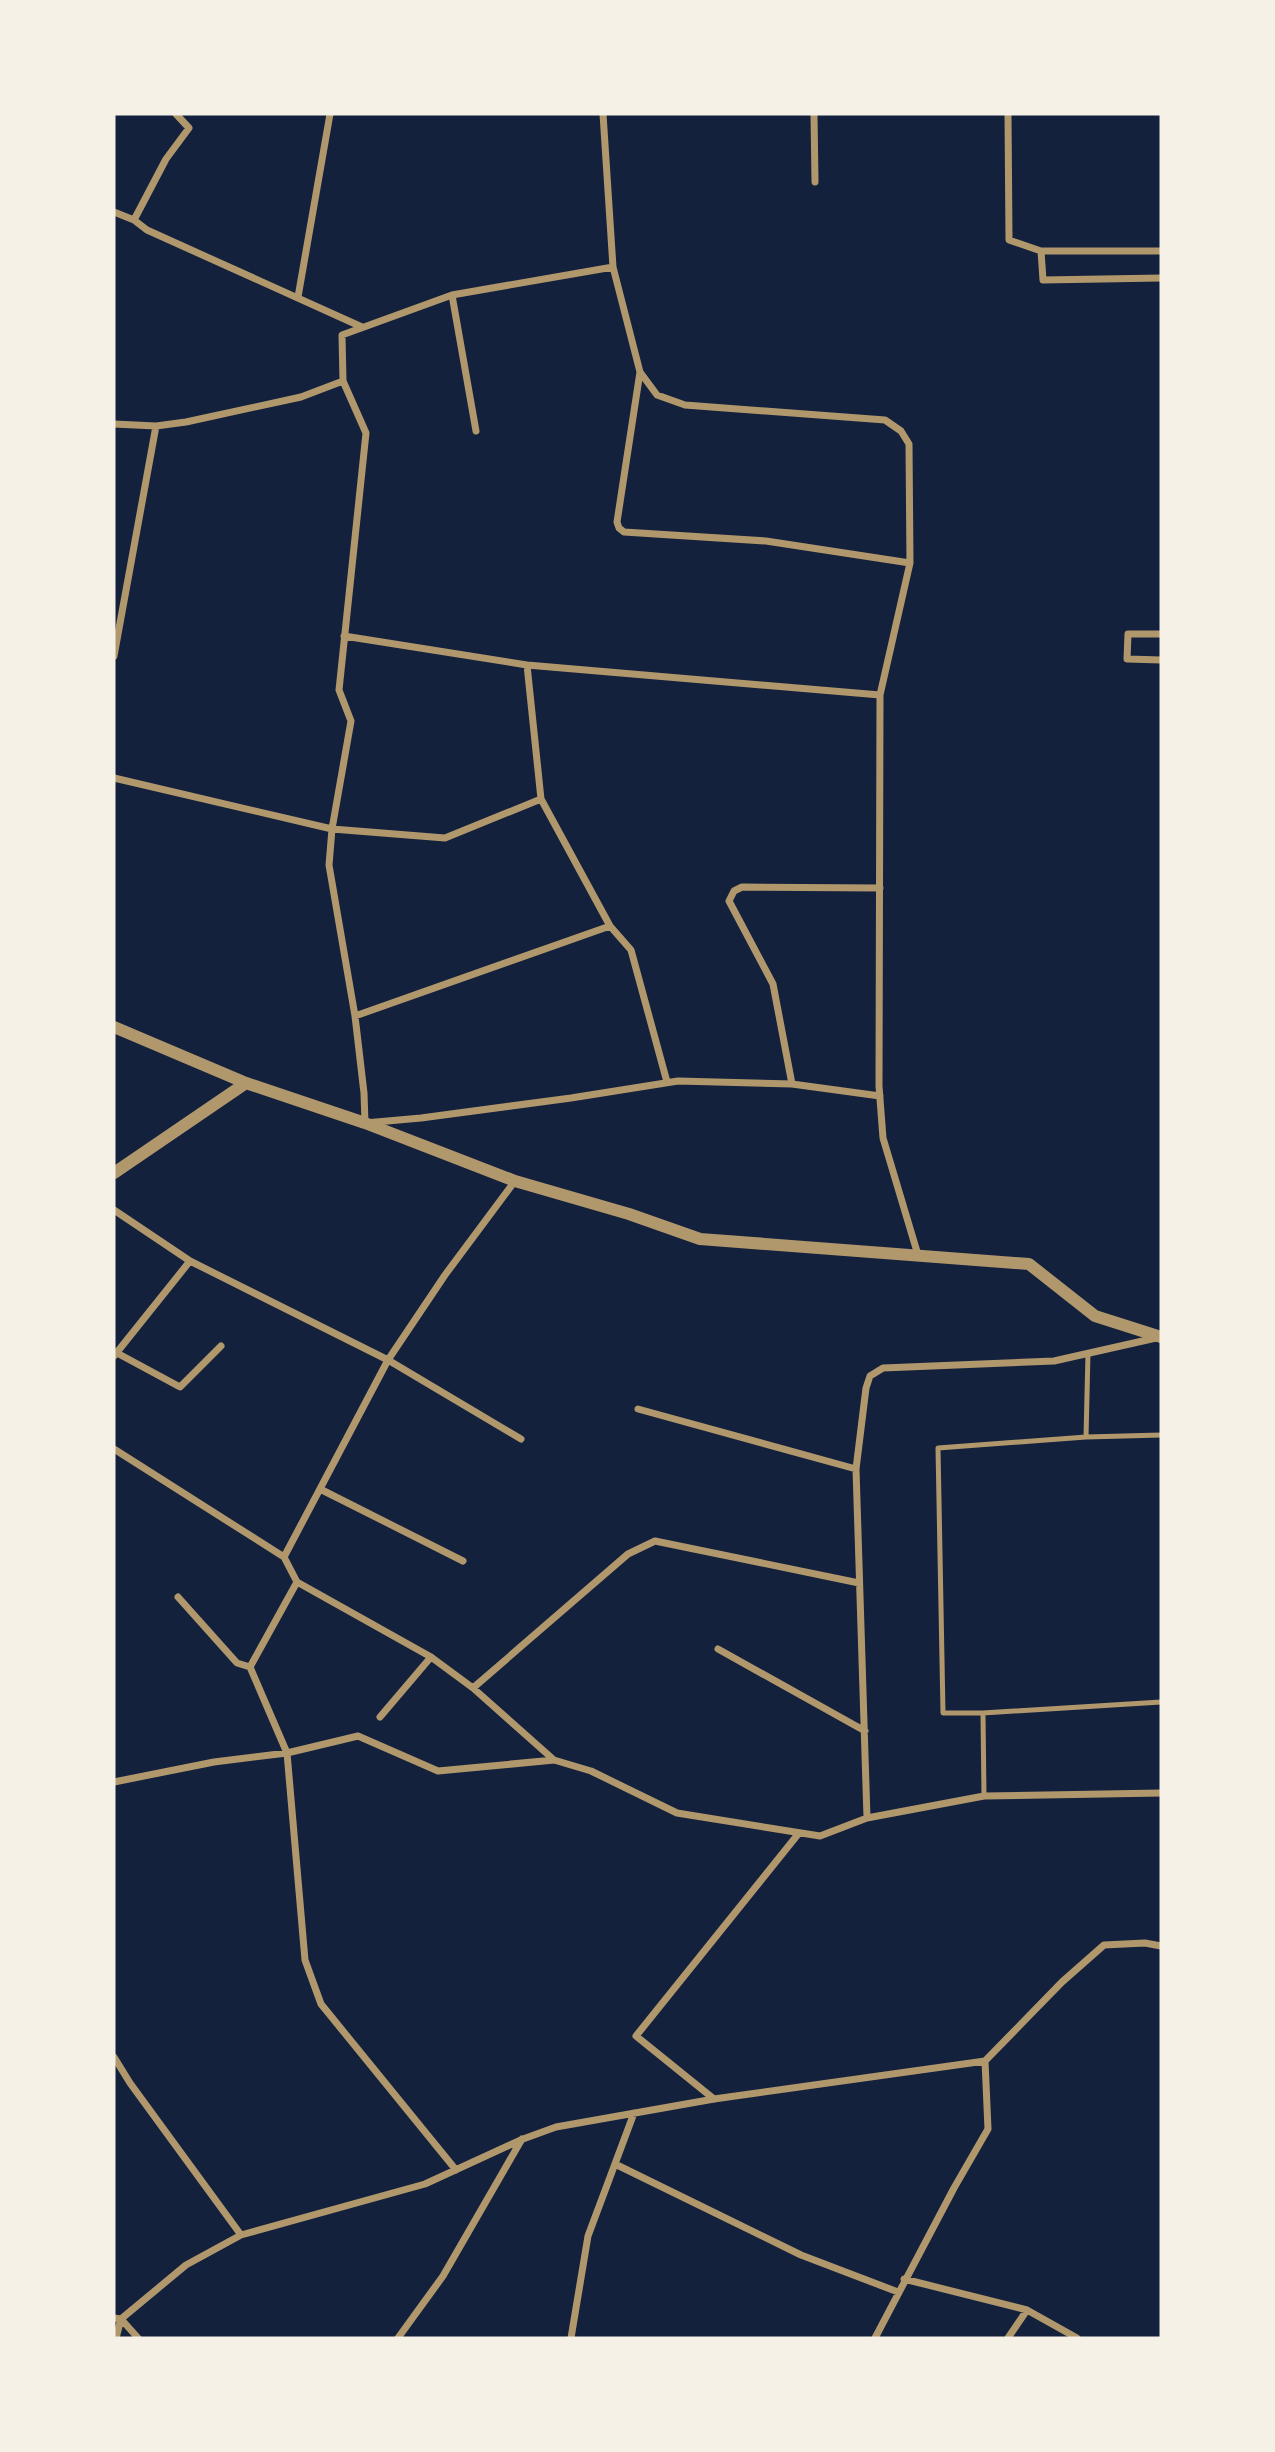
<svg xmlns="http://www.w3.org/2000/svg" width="1275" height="2452" viewBox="0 0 1275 2452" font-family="'Space Grotesk',sans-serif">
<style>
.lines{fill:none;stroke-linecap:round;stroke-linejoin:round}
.service{stroke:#b1986c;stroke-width:5}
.minor{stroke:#b1986c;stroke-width:7}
.tertiary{stroke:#b1986c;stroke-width:12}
</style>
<rect width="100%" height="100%" fill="#14213d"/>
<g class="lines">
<path class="service" d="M1161 1435 1086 1437 938 1448 943 1713H983L1161 1702
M1086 1437 1088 1353
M983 1713 984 1796"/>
<path class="minor" d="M603 114 613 267 640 372 657 395 685 405 885 420 901 431 909 444 910 563 880 695 879 1086 883 1138 918 1255
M814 114 815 182
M1008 114 1009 240 1041 251H1161
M114 212 134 220 147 230 362 327
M134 220 166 159 189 128 176 114
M1041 251 1043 280 1161 278
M452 295 476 431
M298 297 330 114
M640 372 617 522 619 528 624 532 766 541 910 563
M343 381 366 433 339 690 351 721 332 829 329 865 355 1016 364 1093 365 1123 421 1118 571 1098 678 1081 792 1084 880 1096
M114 424 156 426 186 422 301 397 343 381 342 335 452 295 613 267
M1161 634H1128L1127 659 1161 660
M344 636 527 665 880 695
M114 656 156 426
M527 665 541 799 610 926 631 950 667 1082
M114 778 332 829 445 838 541 799
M355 1016 610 926
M792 1084 773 984 729 901 734 891 742 887 880 888
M114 1210 190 1261 388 1360 521 1439
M117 1353 180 1387 221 1346
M114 1356 190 1261
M638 1409 856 1469
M114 1449 284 1557
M320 1489 463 1561
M297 1582 431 1657 473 1688 554 1760
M178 1597 237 1663 250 1667
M718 1649 865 1731
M473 1688 628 1554 655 1541 859 1583
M380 1717 431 1657
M114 1782 214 1762 287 1753 358 1736 438 1771 554 1760 591 1771 677 1813 820 1836 867 1818 984 1796 1161 1793
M867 1818 856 1469 866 1388 870 1376 883 1368 1054 1361 1156 1338
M114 2057 130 2083 241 2235
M714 2099 636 2036 799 1833
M615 2164 801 2255 898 2292
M456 2170 321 2004 305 1960 287 1753 250 1667 297 1582 284 1557 388 1360 445 1275 515 1181
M904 2279 1027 2310 1077 2338
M114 2318 121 2319 138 2338
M116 2338 121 2319 186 2265 241 2235 425 2184 523 2139 556 2127 714 2099 985 2061
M398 2338 443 2276 522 2139
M571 2338 588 2236 634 2113
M875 2338 954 2188 988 2129 985 2061 1062 1982 1104 1945 1145 1943 1161 1946
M1008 2338 1027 2310"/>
<path class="tertiary" d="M114 1027 246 1083 365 1123 515 1181 629 1214 700 1239 1029 1264 1095 1316 1161 1337
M114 1173 246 1083"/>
</g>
<rect width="1275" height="2452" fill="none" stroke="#f6f1e7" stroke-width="231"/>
</svg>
